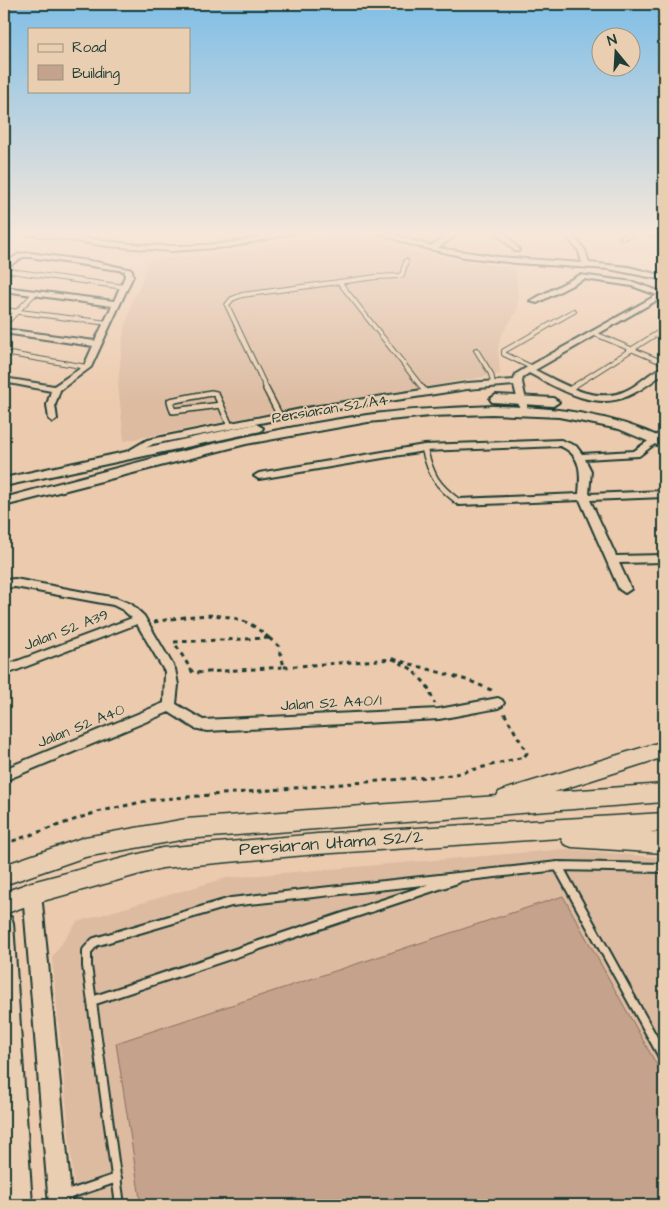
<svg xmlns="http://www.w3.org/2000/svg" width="668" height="1209" viewBox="0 0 668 1209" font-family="'Architects Daughter',sans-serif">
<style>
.built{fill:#dcbba1}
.building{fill:#c4a28b;stroke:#897161}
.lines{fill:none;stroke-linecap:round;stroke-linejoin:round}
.service-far2-casing{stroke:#1f3d34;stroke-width:6}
.service-far1-casing{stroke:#1f3d34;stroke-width:8}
.service-casing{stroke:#1f3d34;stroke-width:12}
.minor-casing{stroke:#1f3d34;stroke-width:4}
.tertiary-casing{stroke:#1f3d34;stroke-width:4}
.secondary-casing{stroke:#1f3d34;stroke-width:4}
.primary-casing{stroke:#1f3d34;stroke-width:3}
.path{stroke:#1f3d34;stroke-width:3;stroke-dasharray:4.5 4.5;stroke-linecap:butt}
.service-far2{stroke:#eaceb1;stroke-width:4}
.service-far1{stroke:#eaceb1;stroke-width:5}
.service{stroke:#eaceb1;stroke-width:8}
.minor{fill:#eaceb1;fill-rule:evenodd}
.tertiary{fill:#eaceb1;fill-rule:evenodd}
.secondary{fill:#eaceb1;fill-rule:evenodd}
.primary{fill:#eaceb1;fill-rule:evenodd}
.labels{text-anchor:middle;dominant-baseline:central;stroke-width:4;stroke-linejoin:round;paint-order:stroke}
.street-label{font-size:15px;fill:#1f3d34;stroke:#eaceb1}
.near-street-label{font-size:18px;fill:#1f3d34;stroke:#eaceb1}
</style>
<rect width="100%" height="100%" fill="#eccaad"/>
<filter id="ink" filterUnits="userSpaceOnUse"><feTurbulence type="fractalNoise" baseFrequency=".02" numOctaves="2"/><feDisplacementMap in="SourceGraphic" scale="10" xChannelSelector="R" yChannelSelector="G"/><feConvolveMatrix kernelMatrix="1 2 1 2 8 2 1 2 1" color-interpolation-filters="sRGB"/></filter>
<g filter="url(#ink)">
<path class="built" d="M343 233H356L413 253 515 268 518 297 517 311 501 336 498 349 500 374 271 413 124 441 118 384 123 336 133 298 138 291 149 260 240 253Z
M566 849 664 858V1205H76L52 957 77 922 226 878Z"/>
<path class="building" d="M563 896 664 1078V1205H141L116 1043Z"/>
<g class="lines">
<defs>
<path id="service-far2" d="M4 270 124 287
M340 283 424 390
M4 310 108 323
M4 325 35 293
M593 333 664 363
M476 350 491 374 493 383
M4 353 87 367
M533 368 504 354V351L574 311
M267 390 227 305 232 299 242 295 376 277 399 276 402 275 406 261
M568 390 664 329"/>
<path id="service-far1" d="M266 389 280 416
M423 389 425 392
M211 393 216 394 221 405 173 411 170 401Z
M221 405 230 426
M424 448C431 475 436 485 459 502"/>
<path id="service" d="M558 866 664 1058
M92 1001 457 879
M64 1196 117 1178
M120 1205 87 966V951L95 942 231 902 558 866 664 868"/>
<path id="minor" d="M21 233C72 233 121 247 172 246 195 246 218 245 240 241 258 238 275 233 293 233L229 247 171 251 108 246Z
M379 233H389L431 246 451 233H459L438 248 499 257 582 263 579 251 563 233H570L585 250 589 263 628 267 664 276V280L609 269 516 263 465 257 412 245Z
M497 233H504L519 249V251H515Z
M627 233H637L623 239 620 237Z
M649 233 664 235V239L650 234Z
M30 253 96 262 132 270 133 276 91 367 60 390 55 405 57 419 53 422 49 419 47 405 51 391 4 382V378L54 386 84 366 93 346 4 333V329L95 341 112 306 4 291V287L114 301 125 276V271L30 257H23L4 269V264L19 254Z
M580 275 633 282 664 293V298L659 299 535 370C565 385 599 407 631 388 642 382 652 370 664 367V373C653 381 642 390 628 396 595 411 559 389 529 373L523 377 522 382 528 410 524 413 520 410 514 385 467 389 306 414 153 444 126 459 123 460 118 457 147 440 306 408 467 383 514 380 516 374 526 368 657 295 632 286 584 279 537 303 530 301Z
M664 430V437L639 456 585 459 591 471 589 494 664 491V497L590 500 616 556 664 555V562L619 563 631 589 625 593 619 589 580 500 459 505 454 502 459 499 579 494C581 473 582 455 560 446L424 451 259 479 254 476 259 473 424 445 561 440 576 446 582 454 634 451Z
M15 579 116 598 131 604 144 616 175 669 178 685 176 704 203 720 439 709 498 698 502 700 504 703 502 706 498 708 439 719 207 731 194 728 169 712 4 781V769L164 703 165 672 137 624 4 675V666L132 618 123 610 113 605 15 587 4 588V580Z"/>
<path id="tertiary" d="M32 885 38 887 41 893 72 1205H49L23 893 26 887Z
M4 914 11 917 13 923 32 1205H9L4 1096Z"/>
<path id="secondary" d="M496 395 553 398 559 402 553 406 492 402 490 399Z
M492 406C552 407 610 413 664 439V448L619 429 559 417 492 414 430 416 368 422 246 444 4 506V498C124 466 244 432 367 415 408 409 450 408 492 406Z
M256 424 263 428 261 431 4 486V478Z"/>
<path id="primary" d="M664 741V757L554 792 664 784V802L186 839 85 857 4 885V865L85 837 186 819 497 796 499 792 507 789Z
M664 813V831L650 832 664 833V853L572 847 564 844 561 838 317 854 162 868 32 904 4 914V892L32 882 162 848 317 834Z"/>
</defs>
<use href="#service-far2" class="service-far2-casing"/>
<use href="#service-far1" class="service-far1-casing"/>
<use href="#service" class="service-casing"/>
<use href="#minor" class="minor-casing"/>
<use href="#tertiary" class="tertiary-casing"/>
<use href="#secondary" class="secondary-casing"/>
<use href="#primary" class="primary-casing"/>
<path class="path" d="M154 622C185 617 221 609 250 624 257 628 263 633 269 638
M269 638 279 646 284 667 193 673 174 642Z
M393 659 470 681 491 690 493 693
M284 667 393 659 410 668 427 685 435 704
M4 844 97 812 151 800 451 775 524 757 527 753 503 711"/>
<use href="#service-far2" class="service-far2"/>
<use href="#service-far1" class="service-far1"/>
<use href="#service" class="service"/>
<use href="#minor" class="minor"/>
<use href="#tertiary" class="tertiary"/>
<use href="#secondary" class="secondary"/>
<use href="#primary" class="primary"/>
</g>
</g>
<linearGradient id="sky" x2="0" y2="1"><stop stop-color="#80bee6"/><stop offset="0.58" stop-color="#f6e7da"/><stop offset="1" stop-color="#f6e7da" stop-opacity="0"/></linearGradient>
<rect width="668" height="403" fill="url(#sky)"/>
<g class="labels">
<g class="street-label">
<text transform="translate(330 409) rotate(-9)">Persiaran S2/A4</text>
<text transform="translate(66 630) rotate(-21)">Jalan S2 A39</text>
<text transform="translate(331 703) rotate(-3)">Jalan S2 A40/1</text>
<text transform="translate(81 726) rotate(-22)">Jalan S2 A40</text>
</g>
<g class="near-street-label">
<text transform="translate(331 843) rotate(-4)">Persiaran Utama S2/2</text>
</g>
</g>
<rect width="668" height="1209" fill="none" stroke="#eaceb1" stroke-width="20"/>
<rect x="10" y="10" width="648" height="1189" fill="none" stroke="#1f3d34" stroke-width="2" filter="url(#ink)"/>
<rect x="28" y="28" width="162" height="65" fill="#eaceb1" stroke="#99947f"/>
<rect x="38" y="44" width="25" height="8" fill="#eaceb1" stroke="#99947f"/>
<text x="72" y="52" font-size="15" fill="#1f3d34">Road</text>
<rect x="38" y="65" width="25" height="15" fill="#c4a28b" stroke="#99947f"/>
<text x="72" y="78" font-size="15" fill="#1f3d34">Building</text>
<g transform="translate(616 52) rotate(342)"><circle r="24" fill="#eaceb1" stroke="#99947f"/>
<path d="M0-4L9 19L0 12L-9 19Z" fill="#1f3d34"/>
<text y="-8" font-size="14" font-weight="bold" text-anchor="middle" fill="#1f3d34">N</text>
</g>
</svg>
